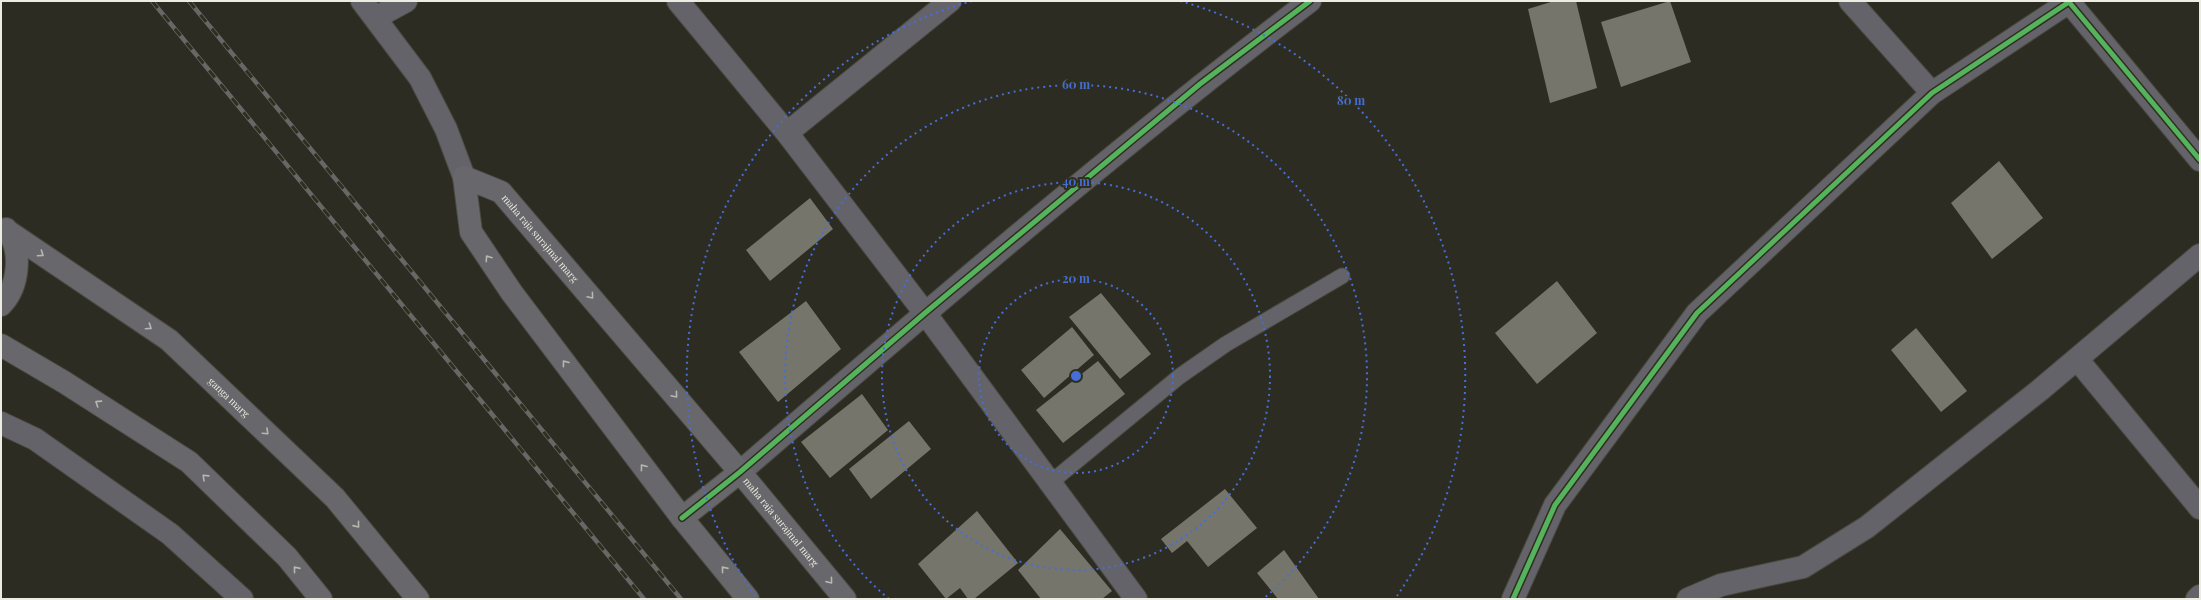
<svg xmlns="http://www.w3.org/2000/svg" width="2201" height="600" viewBox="0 0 2201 600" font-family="'Playfair Display',serif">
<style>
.building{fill:#75756c}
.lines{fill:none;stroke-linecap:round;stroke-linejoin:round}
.lane-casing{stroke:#4a4a42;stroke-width:17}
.street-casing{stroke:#4a4a42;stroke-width:24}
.secondary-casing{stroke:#4a4a42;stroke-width:24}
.lane{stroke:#646369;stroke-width:15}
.street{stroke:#646369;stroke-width:22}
.secondary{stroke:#68676b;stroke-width:22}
.rail-casing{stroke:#686765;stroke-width:4.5}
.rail{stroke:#2f2f1f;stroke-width:3;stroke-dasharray:9;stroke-linecap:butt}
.cycleway-casing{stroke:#2f2f1f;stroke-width:8}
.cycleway{stroke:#56b35d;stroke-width:5}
.oneway{stroke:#b7b7b2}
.ring{fill:none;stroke:#466eda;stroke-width:2;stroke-dasharray:2 4}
.labels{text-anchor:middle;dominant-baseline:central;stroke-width:4;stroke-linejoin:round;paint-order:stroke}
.street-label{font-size:10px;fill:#ecece2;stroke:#2f2f1f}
.centre{fill:#466eda;stroke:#2f2f1f;stroke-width:2}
.ring-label{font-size:12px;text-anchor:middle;font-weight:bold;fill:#466eda;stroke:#2f2f1f;stroke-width:4;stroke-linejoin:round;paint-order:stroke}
</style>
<rect width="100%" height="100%" fill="#2c2c22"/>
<path class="building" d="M1554 1H1576L1597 88 1550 103 1528 9Z
M1670 1 1691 62 1621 87 1601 22Z
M1999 161 2043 218 1992 259 1951 203Z
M810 198 833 229 770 281 746 250Z
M1557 281 1597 333 1537 384 1495 333Z
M1101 293 1151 354 1120 379 1069 317Z
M806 301 841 349 778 402 739 352Z
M1072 327 1094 355 1044 398 1021 370Z
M1916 328 1967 391 1941 412 1891 350Z
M1098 361 1125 394 1063 443 1036 410Z
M862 394 888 430 830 478 801 442Z
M909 421 931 449 871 499 849 469Z
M1225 489 1257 528 1208 567 1187 541 1172 553 1161 539Z
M977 511 1018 563 974 599H968L960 588 946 599 918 564Z
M1060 529 1112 591 1102 599H1041L1018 570Z
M1284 550 1319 599H1278L1257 573Z"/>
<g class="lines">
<defs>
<path id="lane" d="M1050 483 1180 376 1226 344 1342 276"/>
<path id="street" d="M362 1 420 78 446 129 464 177
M678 1 787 133 925 313 1136 599
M1850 1 1932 93
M375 18 406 1
M787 133 950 1
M2077 359 2200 508
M1 423 35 439 170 534 242 599
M740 472C927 311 1114 150 1310 1
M1513 599 1555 505 1697 313 1932 93 2069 2 2200 160
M1688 599 1721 585 1803 567 1867 527 2040 390 2200 255
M2197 599 2200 596"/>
<g id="secondary">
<path id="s1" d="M9 232 169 340 335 498 418 599"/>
<path d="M1 305C19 287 23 249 6 229"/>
<path d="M1 345 64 382 189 462 287 557 321 599"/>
<path d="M682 518 740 472"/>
<path id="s2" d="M748 599 682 518 512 293 471 232 464 177 501 192 740 472 845 599"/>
</g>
</defs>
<use href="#lane" class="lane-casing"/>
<use href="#street" class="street-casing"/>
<use href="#secondary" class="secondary-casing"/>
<use href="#lane" class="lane"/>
<use href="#street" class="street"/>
<use href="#secondary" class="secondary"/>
<defs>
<path id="rail" d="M152 1 644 599
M189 1 681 599"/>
</defs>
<use href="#rail" class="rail-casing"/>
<use href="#rail" class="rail"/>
<defs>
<path id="cycleway" d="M682 518 740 472 925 313 1200 84 1310 1
M1513 599 1555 505 1697 313 1932 93 2069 2 2200 160"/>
</defs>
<use href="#cycleway" class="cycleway-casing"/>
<use href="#cycleway" class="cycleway"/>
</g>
<defs><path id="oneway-chevron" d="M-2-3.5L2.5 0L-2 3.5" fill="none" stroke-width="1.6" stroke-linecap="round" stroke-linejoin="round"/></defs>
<g class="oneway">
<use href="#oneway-chevron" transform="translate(41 254) rotate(34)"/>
<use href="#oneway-chevron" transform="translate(488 258) rotate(-124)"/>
<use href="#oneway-chevron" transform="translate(591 296) rotate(50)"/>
<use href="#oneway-chevron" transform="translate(149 327) rotate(34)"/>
<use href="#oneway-chevron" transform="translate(565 363) rotate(-127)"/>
<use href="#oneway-chevron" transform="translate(675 395) rotate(50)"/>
<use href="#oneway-chevron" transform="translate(98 403) rotate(-147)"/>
<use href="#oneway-chevron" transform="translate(266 432) rotate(43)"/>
<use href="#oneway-chevron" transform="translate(643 467) rotate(-127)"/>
<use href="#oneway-chevron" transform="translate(205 477) rotate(-136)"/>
<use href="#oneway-chevron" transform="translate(357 525) rotate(51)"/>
<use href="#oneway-chevron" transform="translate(296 569) rotate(-129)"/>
<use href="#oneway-chevron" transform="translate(724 569) rotate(-129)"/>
<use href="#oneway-chevron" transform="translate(830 581) rotate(51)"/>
</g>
<g class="ring">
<circle cx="1076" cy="376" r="97"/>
<circle cx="1076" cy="376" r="194"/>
<path d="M889 599A291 291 0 1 1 1263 599"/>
<path d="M755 596A389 389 0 0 1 972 1M1180 1A389 389 0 0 1 1397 596"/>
</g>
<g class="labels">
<g class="street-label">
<text stroke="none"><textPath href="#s2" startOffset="616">maha raja surajmal marg</textPath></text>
<text stroke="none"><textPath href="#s1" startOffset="276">ganga marg</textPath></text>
<text stroke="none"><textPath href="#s2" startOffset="988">maha raja surajmal marg</textPath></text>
</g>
</g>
<circle cx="1076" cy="376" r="6" class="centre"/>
<g class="ring-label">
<text x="1076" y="89">60 m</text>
<text x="1351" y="105">80 m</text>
<text x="1076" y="186">40 m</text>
<text x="1076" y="283">20 m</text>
</g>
<rect width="2201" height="600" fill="none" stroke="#ecece2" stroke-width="4"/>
</svg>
